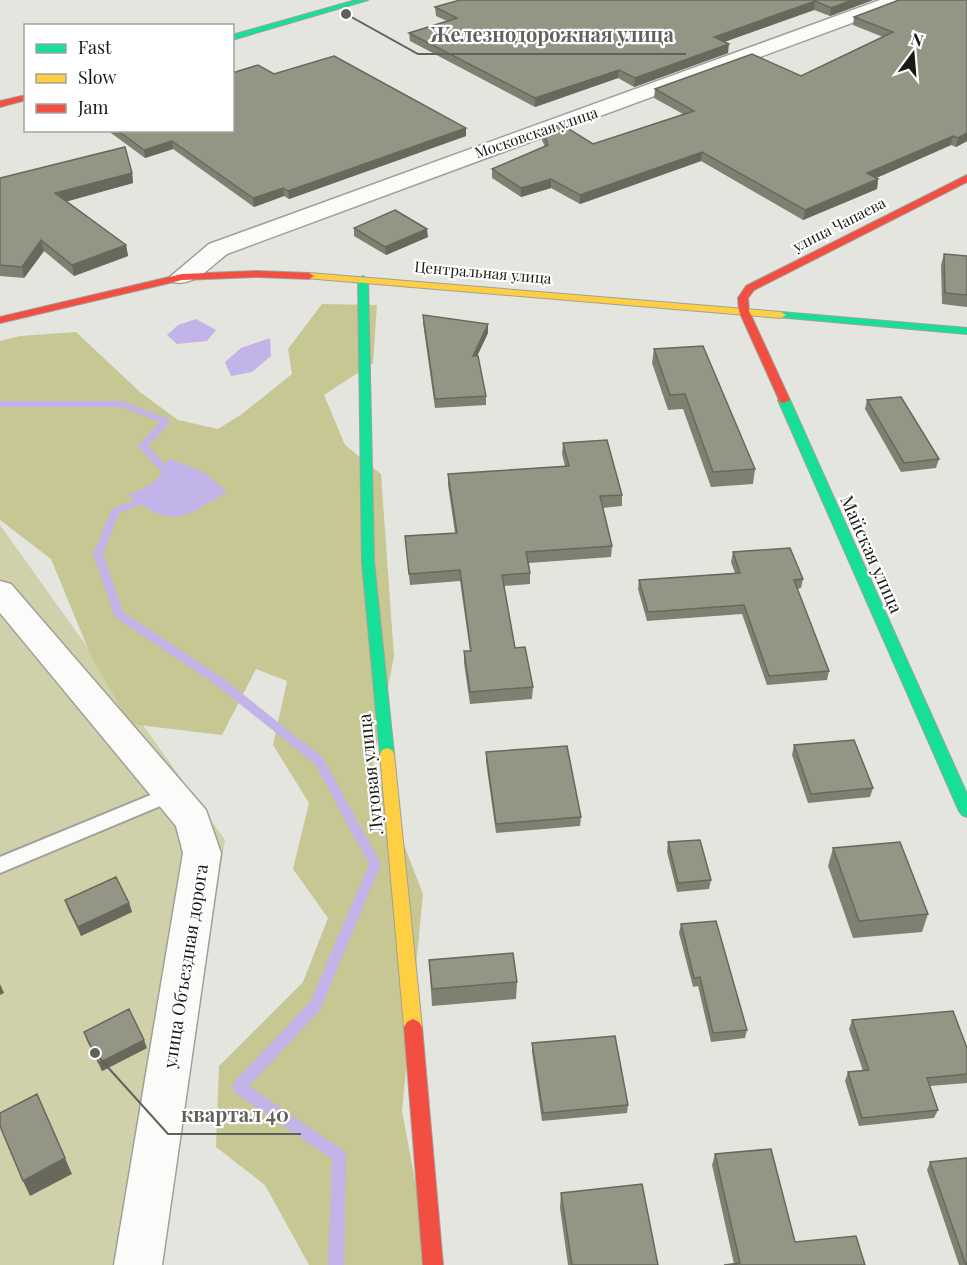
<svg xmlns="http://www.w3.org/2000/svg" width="967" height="1265" viewBox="0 0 967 1265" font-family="'Playfair Display',serif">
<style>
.green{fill:#d0d0aa}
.forest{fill:#c7c793}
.water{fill:#c2b3e8}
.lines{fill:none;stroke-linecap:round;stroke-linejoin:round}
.stream{fill:#c2b3e8;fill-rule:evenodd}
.lane-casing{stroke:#a0a09b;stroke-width:4}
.street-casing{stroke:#a0a09b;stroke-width:3}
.fast-casing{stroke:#a0a09b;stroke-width:2}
.slow-casing{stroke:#a0a09b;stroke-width:2}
.jam-casing{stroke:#a0a09b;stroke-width:2}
.lane{fill:#fbfbfa;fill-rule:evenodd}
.street{fill:#fbfbfa;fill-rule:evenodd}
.fast{fill:#16e098;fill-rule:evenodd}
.slow{fill:#ffcf43;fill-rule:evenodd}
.jam{fill:#f24e42;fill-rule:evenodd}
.wall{fill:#808072}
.shaded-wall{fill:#68685d}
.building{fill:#959585;stroke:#68685d;stroke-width:1.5}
.labels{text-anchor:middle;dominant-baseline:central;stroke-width:4.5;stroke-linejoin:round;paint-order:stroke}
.far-street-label{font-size:15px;fill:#191915;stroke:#fff}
.street-label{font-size:18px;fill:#191915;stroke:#fff}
.leader{fill:none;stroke:#60605c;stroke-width:2}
.callout-dot{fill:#60605c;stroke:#fff;stroke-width:2}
.callout-label{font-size:20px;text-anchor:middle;font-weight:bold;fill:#60605c;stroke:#fff;stroke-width:4.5;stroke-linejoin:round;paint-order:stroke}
</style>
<rect width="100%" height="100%" fill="#e5e5df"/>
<path class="green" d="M0 525 225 840 156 1265H0Z"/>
<path class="forest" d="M322 304 377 305 373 363 324 395 345 445 381 474 394 656 373 764 423 894 402 1111 431 1265H309L265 1185 216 1147 219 1066 303 982 328 918 293 869 309 803 273 745 287 681 256 669 222 735 130 724 91 656 51 559 0 520V341L20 336 76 332 140 392 178 420 218 429 242 414 292 374 288 349Z"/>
<path class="water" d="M196 319 216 330 207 341 177 344 167 335 178 325Z
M270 338 271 356 252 372 231 376 225 362 241 348Z
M168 458 204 472 227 492C182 518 174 530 128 495 148 487 163 480 168 458Z"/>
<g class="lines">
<path class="stream" d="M0 401H122L169 419V423L148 446 179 480 174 483 171 482 138 446 160 422 121 407H0Z
M148 495 151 496 153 498 151 500 119 513 103 554 123 612 224 679 323 758 381 864 320 1010 249 1086 344 1151 346 1156 344 1265H328L332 1159 234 1092 232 1087 234 1082 310 1002 369 864 315 764 216 685 115 617 93 554 112 509Z"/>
<defs>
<path id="lane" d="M170 787 177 789 179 794 177 799 0 873V857Z"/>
<path id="street" d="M880 0H906L903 4 227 254C211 266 194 287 173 282L170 277 209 244Z
M0 581 11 584 206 810 221 853 162 1265H114L183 853 176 826 0 613Z"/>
<path id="fast" d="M356 0H368L232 40V35Z
M363 276 368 279 374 562 394 754 392 758H382L380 754 362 562 358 279Z
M781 312 967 328V334L777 317 776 315Z
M784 397 790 400 967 794V817L962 815 959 811 778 400Z"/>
<path id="slow" d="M309 273 781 312 786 315 781 318 305 278V274Z
M387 748 392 750 394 754 422 1027 419 1032 413 1035 407 1032 404 1027 380 754 382 750Z"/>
<path id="jam" d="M26 95V100L0 107V101Z
M967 175V182L754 290 748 298 749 311 790 400 784 403 780 402 739 311 738 298 746 286Z
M257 271 309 273 314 276 309 279 257 277 182 280 0 323V317L182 274Z
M413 1019 419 1022 422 1027 443 1265H423L404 1027 407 1022Z"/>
</defs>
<use href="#lane" class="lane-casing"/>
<use href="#street" class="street-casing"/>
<use href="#fast" class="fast-casing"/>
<use href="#slow" class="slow-casing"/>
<use href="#jam" class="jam-casing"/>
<use href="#lane" class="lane"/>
<use href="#street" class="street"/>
<use href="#fast" class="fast"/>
<use href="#slow" class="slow"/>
<use href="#jam" class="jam"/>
</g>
<path class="wall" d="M873 0 830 16 814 10 724 42 728 53 634 87 618 78 535 107 410 41 409 33 447 21 436 16 435 7Z
M899 0 967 141 956 147 951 145 876 178 878 179 877 189 803 220 701 161 580 204 551 188 521 197 492 178V169L545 147 542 140 543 131 593 144 683 114 654 98 655 89 801 76 883 37 853 25 854 17Z
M274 74 466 136 289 199 284 196 254 207 173 149 145 158 111 133V130H232Z
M132 173 133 183 67 201 126 245 128 256 74 276 44 251 24 278 0 276V178Z
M354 228 428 237 386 255 354 236Z
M944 254 967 256V307L942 304 941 265Z
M423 315 488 333 477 356 486 396V405L435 408 423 323Z
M654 349 755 469 753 484 711 487 683 409 668 410 652 363Z
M867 400 939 459 936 468 901 472 865 409Z
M563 443 622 495V506L603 508 612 546 611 557 529 563 530 573V584L504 586 515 648 533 687 532 699 470 704 464 663V651H470L460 581 410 585 405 536 455 533 448 485V474L565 466 562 454Z
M733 552 803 579 801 588 797 589 829 671 827 680 767 685 742 614 647 621 638 589 639 580 735 573 731 562Z
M794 745 873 788 870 797 808 803 792 755Z
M486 752 581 817 580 826 496 833 486 762Z
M668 842 711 880 709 889 677 892 667 852Z
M833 848 928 914 922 932 853 938 828 866Z
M65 900 129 903 132 912 81 936 68 909Z
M681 924 747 1030 745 1038 711 1042 698 986 693 987 679 933Z
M429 960 517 982 516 999 432 1006Z
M852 1020 967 1048V1083L930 1086 938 1110 934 1118 859 1126 845 1081 848 1072 863 1071 849 1029Z
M84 1032 147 1048 102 1071 87 1041Z
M532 1043 628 1105 627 1113 542 1121 532 1052Z
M715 1154 795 1242 865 1265 734 1264 712 1165Z
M930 1162 967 1265H959L927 1170Z
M561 1193 658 1265H568L560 1208Z"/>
<path class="shaded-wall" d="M852 0H873L830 16 831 8Z
M815 1 814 10 713 46 714 37Z
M729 44 728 53 634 87 635 78Z
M619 70 618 78 535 107V98Z
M466 128V136L289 199 288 191Z
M967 133V141L956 147 958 138Z
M953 136 951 145 865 183 867 173Z
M172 141 173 149 145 158 144 150Z
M702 152 701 161 580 204V195Z
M132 173 133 183 58 204 55 193Z
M551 179V188L521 197V188Z
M878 179 877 189 803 220 805 210Z
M283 188 284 196 254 207 253 198Z
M427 229 428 237 386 255 385 247Z
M41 240 44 251 24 278 22 267Z
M126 245 128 256 74 276 72 265Z
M488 324V333L473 365V356Z
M129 903 132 912 81 936 78 927Z
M0 984 4 993 0 995Z
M144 1040 147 1048 102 1071 99 1063Z
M65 1158 72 1174 30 1196 23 1181Z"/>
<path class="building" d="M460 0H852L831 8 815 1 714 37 729 44 635 78 619 70 535 98 409 33 457 18 435 7Z
M899 0H967V133L958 138 953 136 867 173 878 179 805 210 702 152 580 195 551 179 521 188 492 169 548 145 543 131 561 124 593 144 694 111 655 89 752 54 801 76 893 32 854 17Z
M334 56 466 128 288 191 283 188 253 198 172 141 144 150 117 130H232V73L258 65 274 74Z
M125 147 132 173 55 193 126 245 72 265 41 240 22 267 0 265V178Z
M395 210 427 229 385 247 354 228Z
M944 254 967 256V295L945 293Z
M423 315 488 324 473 356H478L486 396 435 399Z
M703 346 755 469 713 472 685 394 670 395 654 349Z
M901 397 939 459 904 463 867 400Z
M607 440 622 495 600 496 612 546 526 552 530 573 502 575 515 648 525 647 533 687 470 692 464 651H471L460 570 409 574 405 536 457 533 448 474 569 466 563 443Z
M790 548 803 579 794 580 829 671 769 676 744 605 648 612 639 580 740 573 733 552Z
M854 740 873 788 811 794 794 745Z
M567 746 581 817 496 824 486 752Z
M700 840 711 880 678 883 668 842Z
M900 842 928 914 859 921 833 848Z
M116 877 129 903 78 927 65 900Z
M716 921 747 1030 713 1033 700 977 694 978 681 924Z
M513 953 517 982 432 989 429 960Z
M129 1009 144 1040 99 1063 84 1032Z
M953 1011 967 1048V1074L927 1078 938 1110 862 1118 848 1072 869 1070 852 1020Z
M615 1036 628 1105 543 1113 532 1043Z
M37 1094 65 1158 23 1181 0 1126V1113Z
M771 1149 795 1242 856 1236 865 1265H724L740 1263 715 1154Z
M967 1158V1265H966L930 1162Z
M642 1184 658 1265H572L561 1193Z"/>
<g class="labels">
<g class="far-street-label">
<text transform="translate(536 132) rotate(-19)">Московская улица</text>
<text transform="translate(839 224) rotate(-27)">улица Чапаева</text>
<text transform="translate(483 272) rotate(5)">Центральная улица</text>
</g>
<g class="street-label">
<text transform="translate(872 554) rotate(66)">Майская улица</text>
<text transform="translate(370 774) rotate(-96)">Луговая улица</text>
<text transform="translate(185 966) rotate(-81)">улица Объездная дорога</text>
</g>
</g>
<path class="leader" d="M346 14L418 54H686M95 1053L168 1134H301"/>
<g class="callout-dot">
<circle cx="346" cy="14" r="6"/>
<circle cx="95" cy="1053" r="6"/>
</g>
<g class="callout-label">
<text x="552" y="42">Железнодорожная улица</text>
<text x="235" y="1122">квартал 40</text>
</g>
<rect x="24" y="24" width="210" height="108" fill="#ffffff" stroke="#a3a3a1" stroke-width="1.5"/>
<rect x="36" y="44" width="30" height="9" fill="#16e098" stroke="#a3a3a1" stroke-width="1.5"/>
<text x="78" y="54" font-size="18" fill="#191915">Fast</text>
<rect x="36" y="74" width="30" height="9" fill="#ffcf43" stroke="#a3a3a1" stroke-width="1.5"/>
<text x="78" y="84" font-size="18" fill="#191915">Slow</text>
<rect x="36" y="104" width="30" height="9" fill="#f24e42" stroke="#a3a3a1" stroke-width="1.5"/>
<text x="78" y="114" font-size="18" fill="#191915">Jam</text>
<g transform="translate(913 54) rotate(16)" stroke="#ffffff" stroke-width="4.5" paint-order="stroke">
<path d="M0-4.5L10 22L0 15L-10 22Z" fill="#191915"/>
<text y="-9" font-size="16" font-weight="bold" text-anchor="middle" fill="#191915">N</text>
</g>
</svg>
